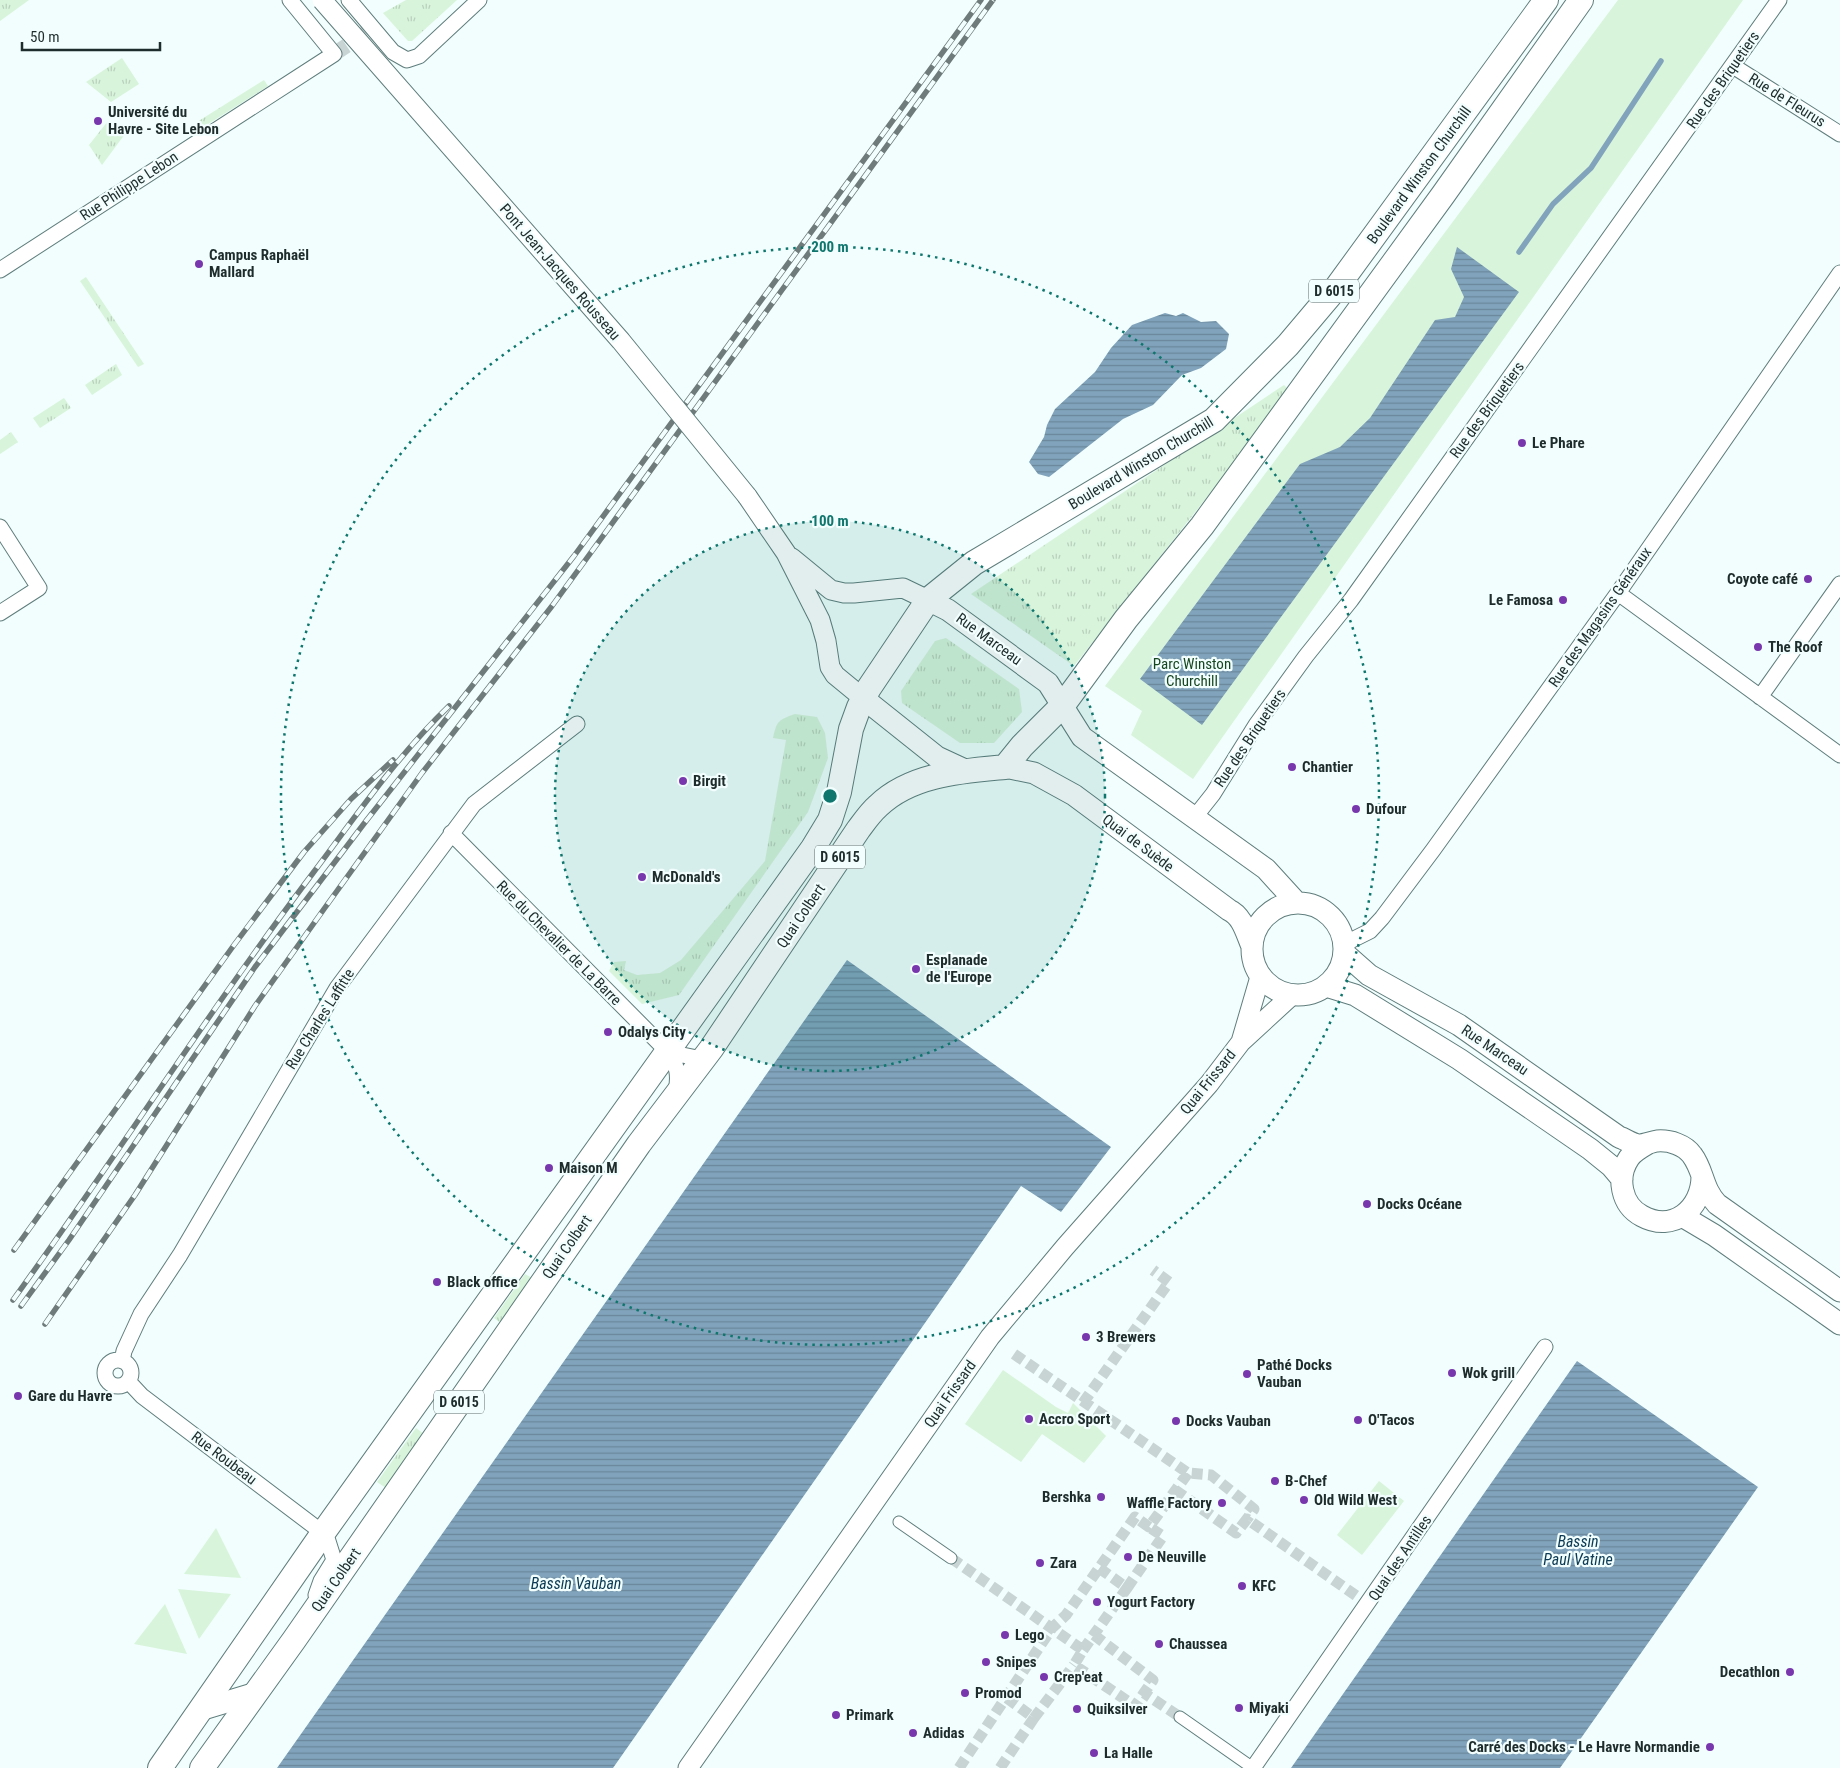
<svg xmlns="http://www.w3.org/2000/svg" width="1840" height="1768" viewBox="0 0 1840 1768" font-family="'Roboto Condensed',sans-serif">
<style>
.grass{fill:url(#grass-tufts)}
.green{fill:#d8f4db}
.water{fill:url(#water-rules)}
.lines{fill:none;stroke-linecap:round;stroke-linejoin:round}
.stream{stroke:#81a4bc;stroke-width:5.5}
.pedestrian-tunnel{stroke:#c7d4d3;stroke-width:11;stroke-dasharray:11 5.5;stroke-linecap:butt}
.minor-tunnel{stroke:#c7d4d3;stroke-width:15;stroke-dasharray:15 8;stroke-linecap:butt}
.pedestrian-casing{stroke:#5f7d7c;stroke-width:13}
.minor-casing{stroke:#5f7d7c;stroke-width:17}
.tertiary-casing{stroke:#5f7d7c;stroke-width:21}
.secondary-casing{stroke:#5f7d7c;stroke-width:23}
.primary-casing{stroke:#5f7d7c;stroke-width:26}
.pedestrian{stroke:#fff;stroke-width:11}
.minor{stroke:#fff;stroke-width:15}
.tertiary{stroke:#fff;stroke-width:19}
.secondary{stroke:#fff;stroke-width:21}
.primary{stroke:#fff;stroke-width:24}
.rail-casing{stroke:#6e7b7a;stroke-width:5.5}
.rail{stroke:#f1fefd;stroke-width:4;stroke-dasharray:11;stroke-linecap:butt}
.tertiary-bridge-casing{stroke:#5f7d7c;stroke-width:21;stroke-linecap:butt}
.tertiary-bridge{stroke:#fff;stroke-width:19}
.ring{fill:none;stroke:#0f766e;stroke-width:2.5;stroke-dasharray:2.5 5}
.poi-dot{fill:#7837ac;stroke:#f1fefd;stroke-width:2}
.labels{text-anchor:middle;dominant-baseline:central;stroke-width:4.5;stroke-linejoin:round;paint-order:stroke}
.shield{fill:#f1fefd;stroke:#5e6b6b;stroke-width:1}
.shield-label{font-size:14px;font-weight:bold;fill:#1f2c2c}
.street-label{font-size:15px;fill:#1f2c2c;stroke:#f1fefd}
.poi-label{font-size:15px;font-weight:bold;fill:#1f2c2c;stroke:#f1fefd;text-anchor:start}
.park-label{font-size:15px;fill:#164620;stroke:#f1fefd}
.water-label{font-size:16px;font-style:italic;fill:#0c3a54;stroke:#f1fefd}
.centre{fill:#0f766e;stroke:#f1fefd;stroke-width:2.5}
.ring-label{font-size:15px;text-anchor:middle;font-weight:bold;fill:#0f766e;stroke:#f1fefd;stroke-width:4.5;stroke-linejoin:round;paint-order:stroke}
</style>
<defs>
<pattern id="grass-tufts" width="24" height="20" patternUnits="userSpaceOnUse" patternTransform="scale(1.25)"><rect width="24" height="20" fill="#d8f4db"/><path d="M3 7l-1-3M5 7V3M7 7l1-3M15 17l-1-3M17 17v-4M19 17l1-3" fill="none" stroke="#b9d1bc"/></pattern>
<pattern id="water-rules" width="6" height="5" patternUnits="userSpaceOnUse" patternTransform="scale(1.25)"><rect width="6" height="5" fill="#81a4bc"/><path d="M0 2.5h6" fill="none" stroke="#698699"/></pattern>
</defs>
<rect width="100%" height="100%" fill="#f1fefd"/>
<path class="grass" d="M0 0H29L0 21Z
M406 0H457L412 41H408L383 13Z
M122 58 139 84 111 102 86 82Z
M264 80 268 86 202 128 197 122Z
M108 121 125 134 102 165 89 145Z
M86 277 144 364 138 367 80 281Z
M116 364 122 375 92 395 85 385Z
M1284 385 1288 389 1248 445 1074 666 971 594Z
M64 398 71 408 40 428 33 418Z
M11 432 18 442 0 454V440Z
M946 638 1019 689 1022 712 994 743H960L902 703 901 691 935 641Z
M795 714 817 717 825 733 828 758 808 812 679 995 642 1004 609 971 614 962 626 961 624 970 637 975 660 973 681 960 765 861 786 740 773 738C777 721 778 720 795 714Z
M525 1274 534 1279 502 1324 494 1318Z
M416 1428 424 1434 386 1488 377 1482Z"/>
<path class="green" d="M1618 0H1743L1193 779 1131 735 1142 711 1105 686 1227 525Z
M1003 1370 1056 1407 1068 1413 1073 1403 1106 1436 1084 1463 1042 1434 1021 1462 965 1424Z
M1379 1481 1404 1501 1362 1555 1337 1535Z
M216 1528 241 1578 184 1574Z
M178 1589 231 1594 199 1639Z
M165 1604 187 1654 134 1644Z"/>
<path class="water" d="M1457 247 1519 292 1202 725 1140 679 1300 464 1340 447 1370 418 1435 320 1455 317 1464 297 1451 269Z
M1165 313 1176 316 1183 313 1201 322 1216 321 1229 334 1226 349 1201 368 1182 375 1153 405 1123 419 1049 477 1038 474 1029 462 1044 437 1047 425 1055 409 1095 372 1111 348 1132 325Z
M847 960 1111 1147 1061 1212 1021 1186 613 1768H277Z
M1577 1361 1758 1487 1560 1768H1291Z"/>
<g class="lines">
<path class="stream" d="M1519 252 1553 204 1591 168 1661 61"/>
<path class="pedestrian-tunnel" d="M1014 1354 1188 1473 1211 1475 1254 1509 1247 1519
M1083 1403 1169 1282 1153 1270
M1175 1490 1236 1533 1247 1519 1368 1604
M951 1558 1083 1650 1074 1665 1135 1706 1144 1693 1180 1717
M1127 1588 1163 1536 1149 1527
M1094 1635 1153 1680 1144 1693
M1083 1650 1127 1588 1099 1568
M1007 1698 1034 1718 1074 1665
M959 1768 1052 1628 1066 1615 1135 1517 1149 1527 1188 1473
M1000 1768 1034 1718"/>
<path class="minor-tunnel" d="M334 54 372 29"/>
<defs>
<path id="pedestrian" d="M899 1522 951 1558
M1180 1717 1253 1768"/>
<path id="minor" d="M349 0 393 52 407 60 419 56 479 0
M1733 66 1840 134
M0 270 334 54 290 0
M0 527 39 588 0 613
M1618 593 1840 755
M1760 697 1840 584
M1194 818 1213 794 1256 725 1306 656 1351 600 1779 0
M451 833 668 1052C678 1065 679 1077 676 1092
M1344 944 1370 931 1382 918 1433 850 1618 593 1840 273
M668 1052 697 1058 708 1051
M105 1373a13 13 0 1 1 26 0a13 13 0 1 1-26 0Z
M122 1361 124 1351 141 1314 180 1255 337 988 474 804 577 724
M128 1381 142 1396 323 1533 328 1541 334 1560 321 1581 316 1595
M1253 1768 1545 1347"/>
<path id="tertiary" d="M747 496 786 553 820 620 826 641 830 667 835 675 863 698
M792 558 831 590 844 593H854L903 588 928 600
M1241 1042 1260 977
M688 1768 990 1337 1065 1247 1209 1084 1241 1042 1291 996"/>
<path id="secondary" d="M928 600 948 610 1048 683 1082 737 1266 869 1297 903
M863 698 937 757 965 770
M1005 767 1034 773 1074 795 1229 910C1242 916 1246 932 1251 944
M1252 949a46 46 0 1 1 92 0a46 46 0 1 1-92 0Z
M1344 953 1369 975 1459 1025 1619 1137C1625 1139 1632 1144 1638 1145 1644 1145 1651 1142 1657 1141 1670 1140 1685 1145 1692 1155 1704 1171 1702 1188 1717 1204L1840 1291
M1326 986 1355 995 1459 1059 1590 1149 1611 1166 1622 1179
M1647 1144C1640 1148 1633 1152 1629 1158 1616 1177 1621 1205 1642 1216 1673 1233 1702 1209 1702 1176
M1682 1216 1714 1235 1840 1324
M200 1710 256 1693"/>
<path id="primary" d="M160 1768 323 1533 813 848 830 820 839 792 851 729 859 707 869 688 928 600 974 563 1214 420 1288 345 1337 287 1546 0
M202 1768 294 1640 639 1144 711 1049 858 830C864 822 870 813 878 806 911 774 962 771 1005 767L1022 746 1063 705 1126 619 1202 526 1443 195 1581 0"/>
</defs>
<use href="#pedestrian" class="pedestrian-casing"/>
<use href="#minor" class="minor-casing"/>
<use href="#tertiary" class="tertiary-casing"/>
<use href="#secondary" class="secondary-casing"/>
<use href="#primary" class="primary-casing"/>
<use href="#pedestrian" class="pedestrian"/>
<use href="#minor" class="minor"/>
<use href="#tertiary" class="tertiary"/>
<use href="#secondary" class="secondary"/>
<use href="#primary" class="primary"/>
<defs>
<path id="rail" d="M14 1250 234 945 304 852 351 799 393 760
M13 1300C115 1159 208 1012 313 873 356 816 397 756 449 706
M21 1306 69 1240 255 967 366 821 574 556 981 0
M45 1324 135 1195 255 1006 324 909 422 773 552 606 993 0"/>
</defs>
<use href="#rail" class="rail-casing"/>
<use href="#rail" class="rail"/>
<defs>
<path id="tertiary-bridge" d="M322 0 621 341 747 496"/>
</defs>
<use href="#tertiary-bridge" class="tertiary-bridge-casing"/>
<use href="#tertiary-bridge" class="tertiary-bridge"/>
</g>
<circle cx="830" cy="796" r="275" fill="#0f766e" fill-opacity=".12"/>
<g class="ring">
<circle cx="830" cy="796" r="275"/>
<circle cx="830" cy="796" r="549"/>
</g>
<g class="poi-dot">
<circle cx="98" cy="121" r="5"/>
<circle cx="199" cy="264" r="5"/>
<circle cx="1522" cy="443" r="5"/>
<circle cx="1808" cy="579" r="5"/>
<circle cx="1563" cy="600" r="5"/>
<circle cx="1758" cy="647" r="5"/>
<circle cx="1292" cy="767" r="5"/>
<circle cx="683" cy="781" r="5"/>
<circle cx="1356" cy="809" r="5"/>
<circle cx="642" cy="877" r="5"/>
<circle cx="916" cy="969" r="5"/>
<circle cx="608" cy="1032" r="5"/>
<circle cx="549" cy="1168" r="5"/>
<circle cx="1367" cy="1204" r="5"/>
<circle cx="437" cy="1282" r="5"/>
<circle cx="1086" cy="1337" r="5"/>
<circle cx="1452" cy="1373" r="5"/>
<circle cx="1247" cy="1374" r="5"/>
<circle cx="18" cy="1396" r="5"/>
<circle cx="1029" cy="1419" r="5"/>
<circle cx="1358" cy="1420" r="5"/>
<circle cx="1176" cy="1421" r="5"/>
<circle cx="1275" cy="1481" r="5"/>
<circle cx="1101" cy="1497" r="5"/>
<circle cx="1304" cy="1500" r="5"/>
<circle cx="1222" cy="1503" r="5"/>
<circle cx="1128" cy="1557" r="5"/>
<circle cx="1040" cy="1563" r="5"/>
<circle cx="1242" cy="1586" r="5"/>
<circle cx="1097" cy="1602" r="5"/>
<circle cx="1005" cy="1635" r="5"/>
<circle cx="1159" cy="1644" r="5"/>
<circle cx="986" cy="1662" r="5"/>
<circle cx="1790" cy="1672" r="5"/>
<circle cx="1044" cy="1677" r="5"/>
<circle cx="965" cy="1693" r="5"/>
<circle cx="1239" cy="1708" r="5"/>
<circle cx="1077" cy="1709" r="5"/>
<circle cx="836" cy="1715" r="5"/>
<circle cx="913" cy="1733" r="5"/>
<circle cx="1710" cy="1747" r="5"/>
<circle cx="1094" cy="1753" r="5"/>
</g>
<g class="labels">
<g class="shield">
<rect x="1309" y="279.5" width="50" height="23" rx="4"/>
<rect x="815" y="845.5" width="50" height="23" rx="4"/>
<rect x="434" y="1390.5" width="50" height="23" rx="4"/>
</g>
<g class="shield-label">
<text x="1334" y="291">D 6015</text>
<text x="840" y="857">D 6015</text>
<text x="459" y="1402">D 6015</text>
</g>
<g class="street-label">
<text transform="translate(1723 80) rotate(-55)">Rue des Briquetiers</text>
<text transform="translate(1787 100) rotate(32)">Rue de Fleurus</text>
<text transform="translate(1419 175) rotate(-54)">Boulevard Winston Churchill</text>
<text transform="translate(129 186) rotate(-33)">Rue Philippe Lebon</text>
<text transform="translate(560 272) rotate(49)">Pont Jean-Jacques Rousseau</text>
<text transform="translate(1487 410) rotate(-54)">Rue des Briquetiers</text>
<text transform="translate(1141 463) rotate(-31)">Boulevard Winston Churchill</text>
<text transform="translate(1600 617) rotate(-55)">Rue des Magasins Généraux</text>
<text transform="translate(989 639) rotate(36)">Rue Marceau</text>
<text transform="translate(1250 738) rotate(-56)">Rue des Briquetiers</text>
<text transform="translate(1138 843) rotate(37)">Quai de Suède</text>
<text transform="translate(801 916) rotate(-56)">Quai Colbert</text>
<text transform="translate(559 943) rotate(45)">Rue du Chevalier de La Barre</text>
<text transform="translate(320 1019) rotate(-58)">Rue Charles Laffitte</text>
<text transform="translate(1495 1050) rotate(34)">Rue Marceau</text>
<text transform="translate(1208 1082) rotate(-51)">Quai Frissard</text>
<text transform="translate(567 1247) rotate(-55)">Quai Colbert</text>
<text transform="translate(950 1394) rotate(-55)">Quai Frissard</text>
<text transform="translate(224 1458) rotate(37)">Rue Roubeau</text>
<text transform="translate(1400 1558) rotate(-56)">Quai des Antilles</text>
<text transform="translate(336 1580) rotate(-55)">Quai Colbert</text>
</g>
<g class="poi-label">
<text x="108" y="112">Université du<tspan x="108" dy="17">Havre - Site Lebon</tspan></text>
<text x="209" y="255">Campus Raphaël<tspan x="209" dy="17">Mallard</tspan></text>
<text x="1532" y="443">Le Phare</text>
<text x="1798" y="579" text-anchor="end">Coyote café</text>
<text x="1553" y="600" text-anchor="end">Le Famosa</text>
<text x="1768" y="647">The Roof</text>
<text x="1302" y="767">Chantier</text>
<text x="693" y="781">Birgit</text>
<text x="1366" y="809">Dufour</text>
<text x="652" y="877">McDonald's</text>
<text x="926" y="960">Esplanade<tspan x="926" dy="17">de l'Europe</tspan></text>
<text x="618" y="1032">Odalys City</text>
<text x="559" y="1168">Maison M</text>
<text x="1377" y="1204">Docks Océane</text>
<text x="447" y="1282">Black office</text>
<text x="1096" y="1337">3 Brewers</text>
<text x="1257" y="1365">Pathé Docks<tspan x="1257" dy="17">Vauban</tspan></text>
<text x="1462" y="1373">Wok grill</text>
<text x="28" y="1396">Gare du Havre</text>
<text x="1039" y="1419">Accro Sport</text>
<text x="1368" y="1420">O'Tacos</text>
<text x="1186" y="1421">Docks Vauban</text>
<text x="1285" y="1481">B-Chef</text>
<text x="1091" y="1497" text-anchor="end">Bershka</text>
<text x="1314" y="1500">Old Wild West</text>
<text x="1212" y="1503" text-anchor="end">Waffle Factory</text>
<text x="1138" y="1557">De Neuville</text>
<text x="1050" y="1563">Zara</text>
<text x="1252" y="1586">KFC</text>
<text x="1107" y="1602">Yogurt Factory</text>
<text x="1015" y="1635">Lego</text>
<text x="1169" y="1644">Chaussea</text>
<text x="996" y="1662">Snipes</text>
<text x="1780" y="1672" text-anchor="end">Decathlon</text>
<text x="1054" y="1677">Crep'eat</text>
<text x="975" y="1693">Promod</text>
<text x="1249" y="1708">Miyaki</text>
<text x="1087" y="1709">Quiksilver</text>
<text x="846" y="1715">Primark</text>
<text x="923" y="1733">Adidas</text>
<text x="1700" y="1747" text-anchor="end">Carré des Docks - Le Havre Normandie</text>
<text x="1104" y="1753">La Halle</text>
</g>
<g class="park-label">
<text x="1192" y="664">Parc Winston<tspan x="1192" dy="17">Churchill</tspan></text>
</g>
<g class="water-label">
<text x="1578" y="1541">Bassin<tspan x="1578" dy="18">Paul Vatine</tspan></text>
<text x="576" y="1583">Bassin Vauban</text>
</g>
</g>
<circle cx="830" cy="796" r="8" class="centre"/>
<g class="ring-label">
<text x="830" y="252">200 m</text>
<text x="830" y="526">100 m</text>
</g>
<path d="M22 42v8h138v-8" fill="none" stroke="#1f2c2c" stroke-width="2.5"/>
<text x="30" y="42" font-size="15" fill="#1f2c2c" stroke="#f1fefd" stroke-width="4" paint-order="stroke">50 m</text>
</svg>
